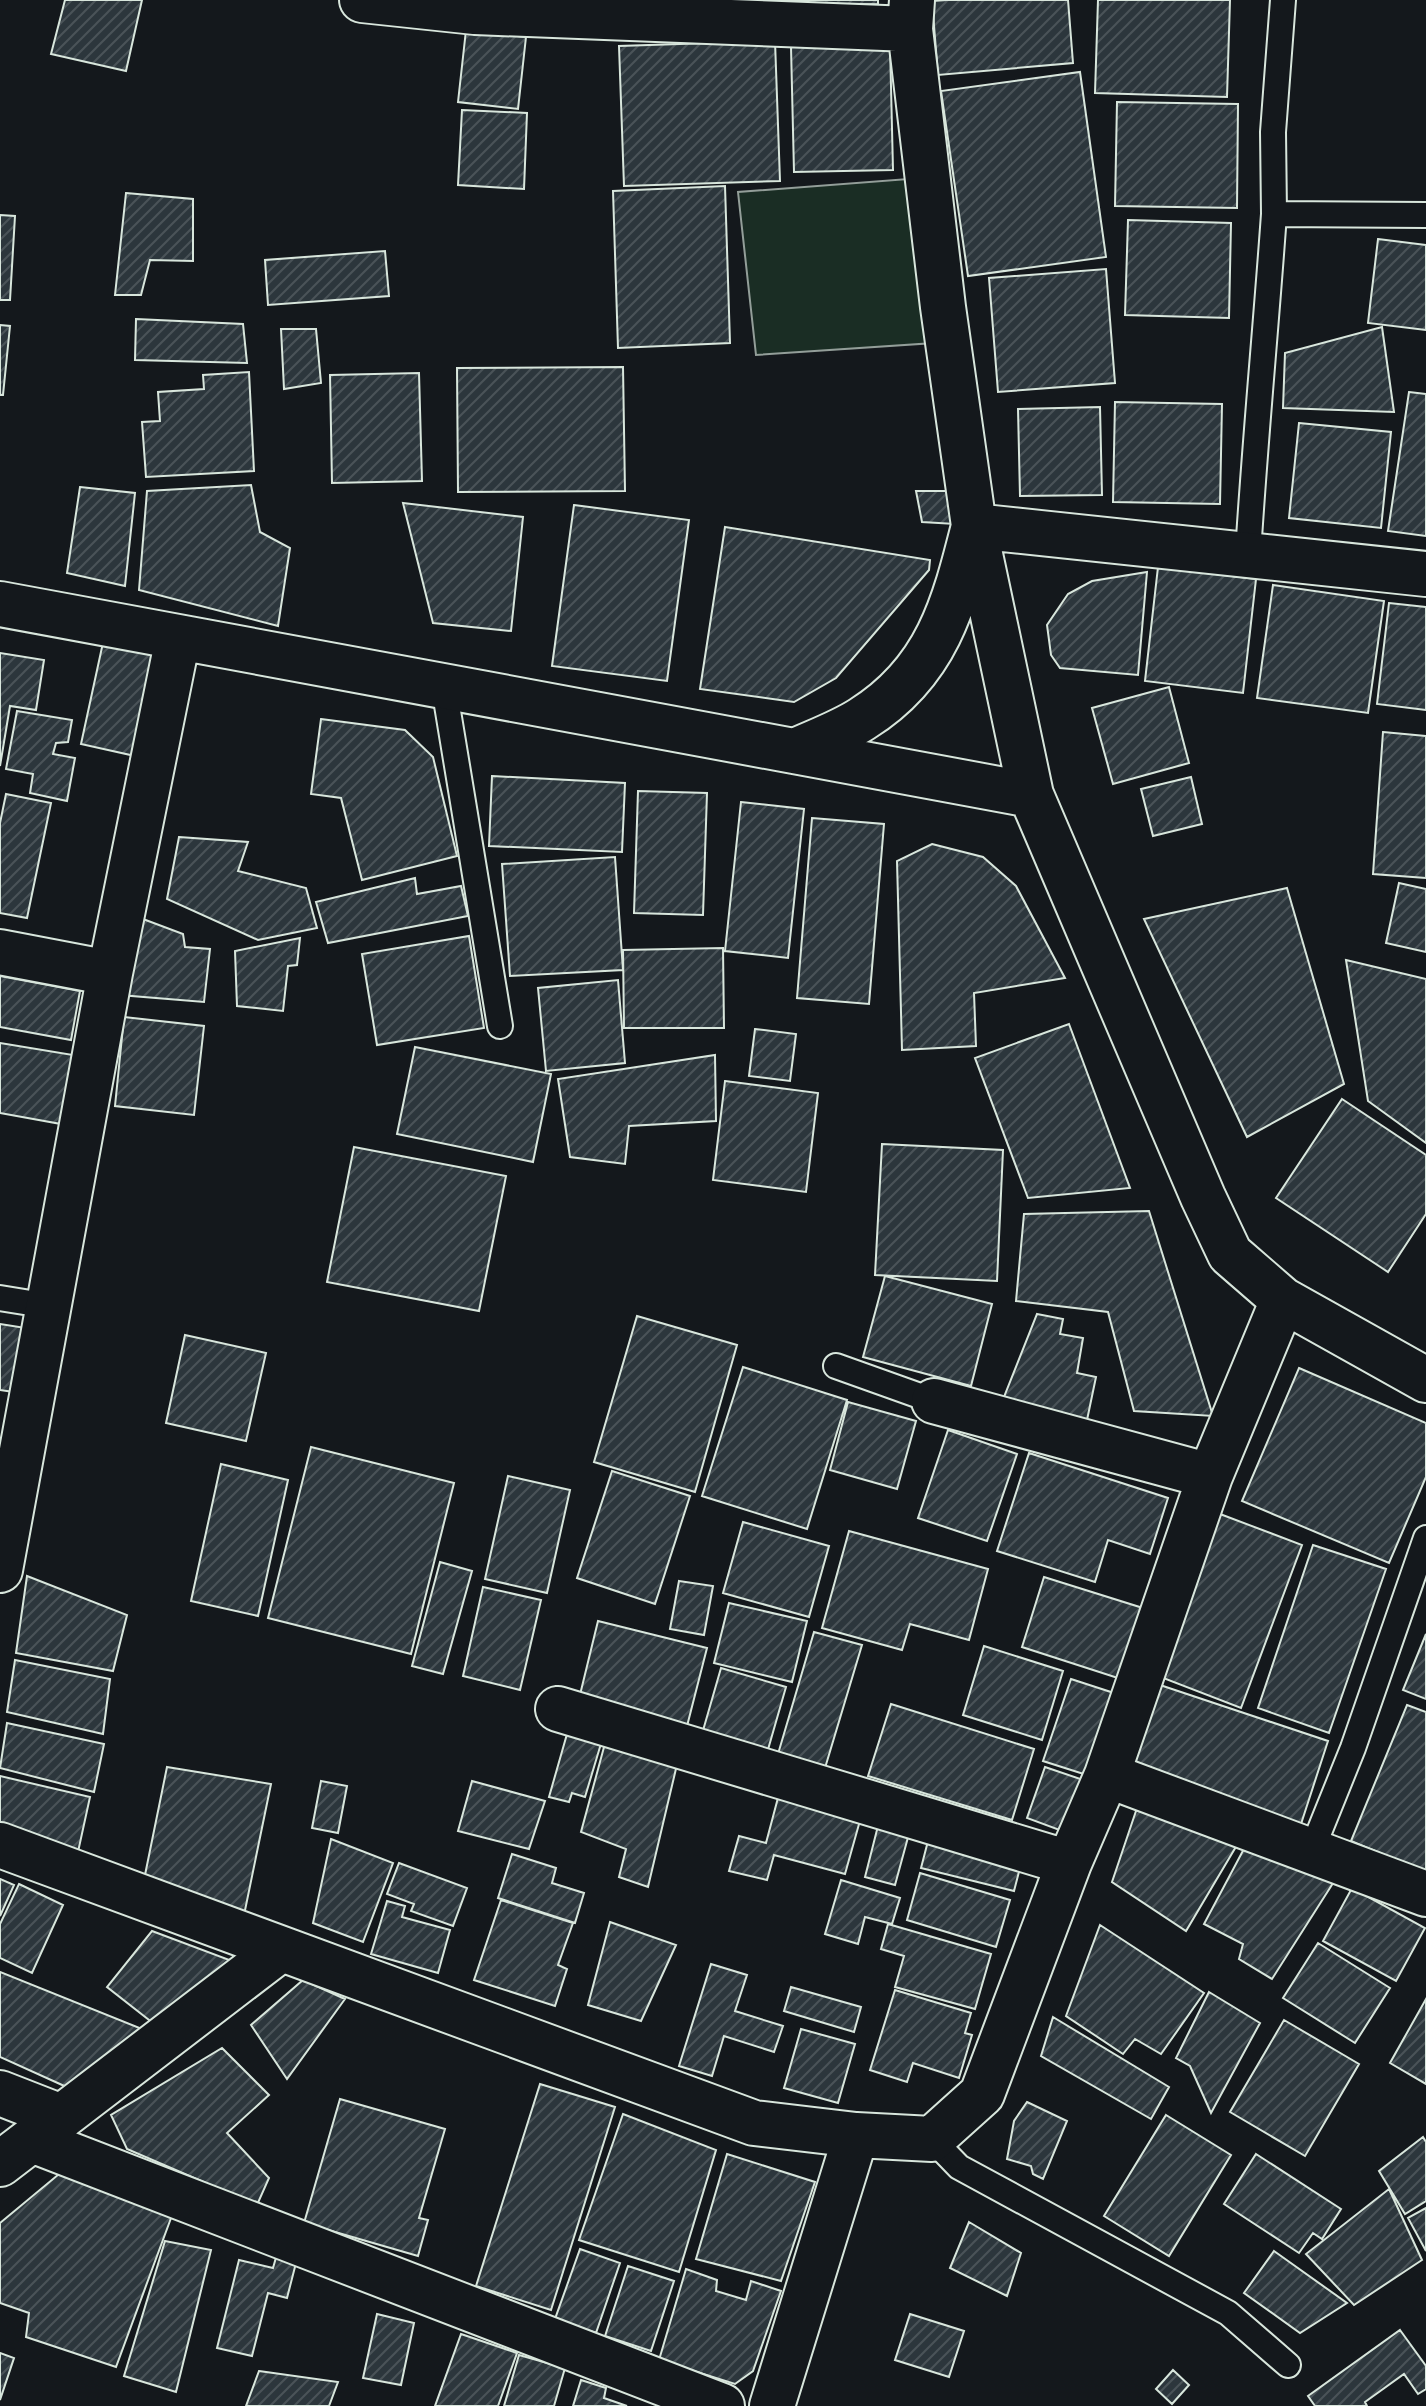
<svg xmlns="http://www.w3.org/2000/svg" width="1426" height="2406" viewBox="0 0 1426 2406" font-family="'Libre Baskerville',serif">
<style>
.green{fill:#1a2d24;stroke:#939e99;stroke-width:2}
.building{fill:url(#building-hatch);stroke:#d8e6dc;stroke-width:2}
.lines{fill:none;stroke-linecap:round;stroke-linejoin:round}
.lane-casing{stroke:#d8e6dc;stroke-width:28}
.street-casing{stroke:#d8e6dc;stroke-width:48}
.lane{stroke:#14181c;stroke-width:24}
.street{stroke:#14181c;stroke-width:44}
</style>
<defs>
<pattern id="building-hatch" width="6" height="6" patternUnits="userSpaceOnUse" patternTransform="scale(2)"><rect width="6" height="6" fill="#2c363c"/><path d="M-1 1l2-2M0 6l6-6M5 7l2-2" fill="none" stroke="#4a5358"/></pattern>
</defs>
<rect width="100%" height="100%" fill="#14181c"/>
<path class="green" d="M908 179 934 343 756 355 738 192Z"/>
<path class="building" d="M65 0H142L126 71 51 54Z
M776 0H878V4L776 5Z
M947 0H1068L1073 63 938 75 932 1Z
M1098 0H1230L1227 97 1095 93Z
M466 30 526 37 518 109 458 102Z
M775 41 780 181 624 186 619 46Z
M890 45 893 170 794 172 791 47Z
M1080 72 1106 257 968 276 941 91Z
M1117 102 1238 104 1237 208 1115 206Z
M462 110 527 113 524 189 458 185Z
M725 186 730 343 618 348 613 191Z
M126 193 193 199V261L150 260 141 295H115Z
M0 215 15 216 10 300H0Z
M1128 220 1231 223 1229 318 1125 315Z
M1378 239 1426 245V330L1368 323Z
M385 251 389 296 268 305 265 260Z
M1106 269 1115 383 998 392 989 278Z
M136 319 243 324 247 363 135 360Z
M0 325 10 326 3 395H0Z
M1382 327 1394 412 1283 408 1285 353Z
M281 329H316L321 383 284 389Z
M623 367 625 491 458 492 457 368Z
M249 372 254 471 146 477 142 422 160 421 158 392 204 389 203 375Z
M419 373 422 481 332 483 330 375Z
M1409 392 1426 394V536L1388 531Z
M1115 402 1222 404 1220 504 1113 502Z
M1100 407 1102 495 1020 496 1018 409Z
M1299 423 1391 432 1381 528 1289 518Z
M251 485 260 532 290 548 278 626 139 590 147 491Z
M80 487 135 493 125 586 67 573Z
M916 491H951L955 524 922 522Z
M403 503 523 517 511 631 433 623Z
M574 505 689 520 667 681 552 666Z
M725 527 930 560 929 570 836 678 794 702 700 689Z
M1158 567 1256 579 1243 693 1145 681Z
M1147 572 1138 675 1060 668 1051 655 1047 625 1068 594 1092 581Z
M1273 585 1384 601 1368 713 1257 698Z
M1389 603 1426 607V710L1377 704Z
M104 638 159 650 135 756 81 744Z
M0 653 44 660 36 710 10 706 0 766Z
M1169 687 1189 763 1113 784 1092 708Z
M17 711 72 720 68 742 56 743 53 754 75 758 67 801 30 793 33 774 6 769Z
M321 719 405 730 433 757 457 856 362 880 341 798 311 794Z
M1383 732 1426 736V878L1373 874Z
M492 776 625 783 622 852 489 846Z
M1191 777 1202 824 1153 836 1141 789Z
M638 791 707 793 703 915 634 913Z
M6 794 51 803 27 918 0 913V823Z
M741 802 804 809 788 958 725 951Z
M812 818 884 824 869 1004 797 998Z
M179 837 248 842 238 871 306 888 317 928 258 940 167 899Z
M932 844 983 857 1016 886 1065 978 974 993 976 1046 902 1050 897 861Z
M615 857 623 970 510 976 502 864Z
M415 878 417 894 461 886 468 916 328 943 316 902Z
M1399 883 1426 889V952L1386 943Z
M1287 888 1344 1084 1247 1137 1144 919Z
M135 916 183 934 185 947 210 949 204 1002 120 995Z
M469 936 484 1028 377 1045 362 954Z
M300 938 297 965 288 966 283 1011 237 1006 235 951Z
M723 948 724 1028H624L623 950Z
M1346 960 1426 979V1143L1368 1101Z
M0 976 80 991 71 1040 0 1027Z
M618 980 625 1063 546 1071 538 988Z
M124 1017 204 1026 194 1115 115 1106Z
M1069 1024 1130 1188 1028 1198 975 1058Z
M755 1029 796 1034 790 1081 749 1076Z
M0 1043 73 1055 61 1124 0 1113Z
M415 1047 551 1074 533 1162 397 1134Z
M715 1055 716 1121 629 1126 625 1164 570 1157 558 1079Z
M725 1081 818 1093 806 1192 713 1180Z
M1342 1099 1426 1155V1214L1388 1272 1276 1198Z
M882 1144 1003 1150 997 1281 875 1275Z
M354 1147 506 1176 479 1311 327 1282Z
M1149 1211 1213 1416 1134 1411 1108 1312 1016 1301 1024 1214Z
M885 1276 992 1304 971 1386 863 1357Z
M1037 1314 1063 1319 1060 1334 1083 1338 1077 1373 1096 1377 1087 1420 1002 1402Z
M637 1316 737 1345 695 1492 594 1462Z
M0 1324 32 1329 21 1393 0 1390Z
M185 1335 266 1353 246 1441 166 1423Z
M743 1367 847 1400 807 1529 702 1496Z
M1299 1368 1426 1423V1477L1389 1563 1242 1501Z
M848 1402 916 1421 897 1489 830 1470Z
M948 1430 1017 1454 987 1541 918 1518Z
M311 1447 454 1483 411 1654 268 1618Z
M1029 1453 1168 1498 1150 1554 1108 1540 1095 1582 997 1551Z
M221 1464 288 1480 258 1616 191 1601Z
M612 1471 690 1496 655 1604 577 1578Z
M508 1476 570 1490 547 1593 485 1579Z
M1220 1514 1302 1545 1241 1708 1158 1676Z
M743 1522 829 1546 809 1617 723 1593Z
M849 1531 988 1569 969 1640 910 1624 902 1650 822 1628Z
M1313 1545 1386 1569 1329 1733 1258 1708Z
M440 1562 472 1571 443 1674 412 1666Z
M27 1576 127 1615 113 1671 16 1653Z
M1044 1577 1146 1609 1124 1680 1022 1647Z
M679 1581 713 1586 704 1635 670 1629Z
M483 1587 541 1600 520 1690 463 1676Z
M729 1603 807 1621 792 1682 714 1663Z
M598 1621 707 1648 686 1730 578 1703Z
M814 1632 862 1645 825 1768 778 1754Z
M1426 1634V1699L1403 1690Z
M984 1646 1063 1671 1042 1740 963 1715Z
M15 1660 110 1679 103 1734 7 1712Z
M721 1668 786 1687 767 1753 702 1734Z
M1071 1679 1120 1695 1093 1777 1043 1761Z
M1157 1684 1328 1741 1301 1824 1129 1767Z
M891 1704 1034 1749 1012 1820 868 1776Z
M1407 1705 1426 1712V1872L1351 1841Z
M7 1723 104 1744 94 1792 0 1768Z
M569 1727 603 1737 585 1797 572 1793 569 1802 549 1797Z
M607 1736 679 1756 648 1887 619 1877 626 1849 581 1832Z
M167 1767 271 1784 243 1920 145 1875Z
M1045 1767 1092 1783 1073 1835 1027 1818Z
M0 1776 90 1797 78 1852 0 1822Z
M321 1781 347 1786 338 1833 312 1828Z
M472 1781 545 1801 529 1849 458 1831Z
M779 1794 861 1817 845 1874 774 1855 767 1880 729 1871 739 1836 766 1843Z
M1137 1808 1237 1845 1186 1931 1112 1882Z
M879 1822 910 1830 895 1885 865 1877Z
M331 1839 393 1863 363 1942 313 1923Z
M928 1841 1021 1864 1014 1891 921 1868Z
M1246 1845 1335 1880 1272 1979 1239 1959 1243 1944 1204 1924Z
M512 1854 556 1868 552 1883 584 1893 575 1923 498 1898Z
M399 1863 467 1888 453 1926 411 1911 414 1904 387 1894Z
M920 1873 1010 1900 996 1947 907 1920Z
M0 1879 14 1885 0 1916Z
M841 1880 900 1898 892 1924 865 1917 858 1944 825 1934Z
M19 1884 63 1905 32 1973 0 1958V1924Z
M1352 1888 1425 1928 1396 1981 1323 1941Z
M501 1900 573 1923 558 1965 567 1969 555 2006 474 1980Z
M387 1901 405 1906 402 1917 450 1930 438 1973 371 1954Z
M610 1922 676 1945 641 2021 588 2005Z
M888 1924 991 1954 975 2009 895 1987 904 1956 881 1949Z
M1100 1925 1204 1993 1161 2054 1135 2039 1123 2054 1066 2016Z
M152 1931 240 1964 158 2027 107 1987Z
M1318 1943 1390 1988 1355 2043 1283 1998Z
M711 1964 747 1975 735 2011 783 2026 774 2052 724 2036 712 2076 679 2066Z
M0 1972 147 2031 71 2089 0 2057Z
M303 1980 345 1999 287 2079 251 2025Z
M791 1987 861 2007 854 2032 784 2011Z
M895 1990 971 2013 965 2033 972 2035 959 2078 913 2063 907 2082 870 2070Z
M1209 1992 1260 2023 1211 2113 1190 2066 1176 2058Z
M1426 1999V2084L1390 2063Z
M1053 2017 1169 2087 1151 2119 1041 2056Z
M1284 2020 1359 2064 1305 2156 1230 2112Z
M801 2029 855 2044 838 2103 784 2088Z
M222 2048 269 2095 227 2133 269 2178 257 2205 127 2149 111 2115Z
M540 2084 615 2107 551 2310 476 2286Z
M340 2099 445 2129 419 2218 428 2220 418 2256 304 2223Z
M1027 2102 1067 2121 1043 2179 1033 2174 1031 2166 1007 2159 1014 2121Z
M623 2114 716 2150 679 2272 579 2240Z
M1166 2115 1231 2155 1169 2256 1104 2216Z
M1423 2137 1426 2142V2201L1405 2214 1379 2171Z
M727 2154 815 2182 781 2281 696 2259Z
M1256 2154 1341 2209 1322 2239 1313 2233 1299 2253 1224 2204Z
M59 2174 174 2210 116 2367 26 2337 29 2313 0 2303V2223Z
M1389 2189 1422 2260 1354 2305 1306 2254Z
M1426 2208V2251L1408 2218Z
M969 2222 1021 2253 1007 2296 950 2268Z
M165 2241 211 2250 176 2392 124 2376Z
M580 2249 620 2263 596 2333 555 2319Z
M1274 2251 1347 2303 1300 2333 1244 2293Z
M277 2254 297 2259 287 2298 268 2293 252 2356 217 2348 239 2260 273 2268Z
M628 2266 674 2281 651 2351 605 2336Z
M686 2269 717 2280 716 2291 746 2300 751 2281 781 2291 753 2371 735 2384 659 2360Z
M377 2314 414 2323 401 2385 363 2378Z
M910 2314 964 2331 949 2377 895 2360Z
M1400 2330 1426 2366V2389L1418 2394 1404 2374 1365 2402 1367 2406H1315L1308 2396Z
M461 2334 517 2353 498 2406H435Z
M0 2353 14 2358 0 2400Z
M519 2355 565 2368 554 2406H504Z
M1173 2370 1189 2385 1172 2404 1156 2389Z
M259 2371 338 2382 329 2406H246Z
M581 2380 606 2388 604 2398 627 2406H573Z"/>
<g class="lines">
<defs>
<path id="lane" d="M1274 214 1273 132 1283 0
M1248 554C1255 440 1266 327 1274 214L1426 215
M444 687 500 1026
M0 1298 49 1306
M836 1366 934 1401
M1311 1852 1353 1748 1426 1538
M932 2139 959 2167 1228 2313 1288 2365"/>
<path id="street" d="M362 0 475 12 910 29
M912 0 910 29 943 307 974 526 1031 795 1203 1197 1230 1254 1283 1300 1426 1380
M0 604 1031 795
M795 751C817 741 842 732 862 719 937 672 954 605 974 526L1426 574
M0 952 110 973
M934 1401 1210 1476
M0 1570 110 973 178 638
M558 1709 1069 1863
M1107 1775 1426 1894
M0 1845 754 2123 856 2135 932 2139 982 2094 1069 1863 1107 1775 1210 1476 1283 1300
M0 2093 59 2116
M32 2140 722 2406
M0 2164 281 1949
M772 2406 856 2135"/>
</defs>
<use href="#lane" class="lane-casing"/>
<use href="#street" class="street-casing"/>
<use href="#lane" class="lane"/>
<use href="#street" class="street"/>
</g>
</svg>
